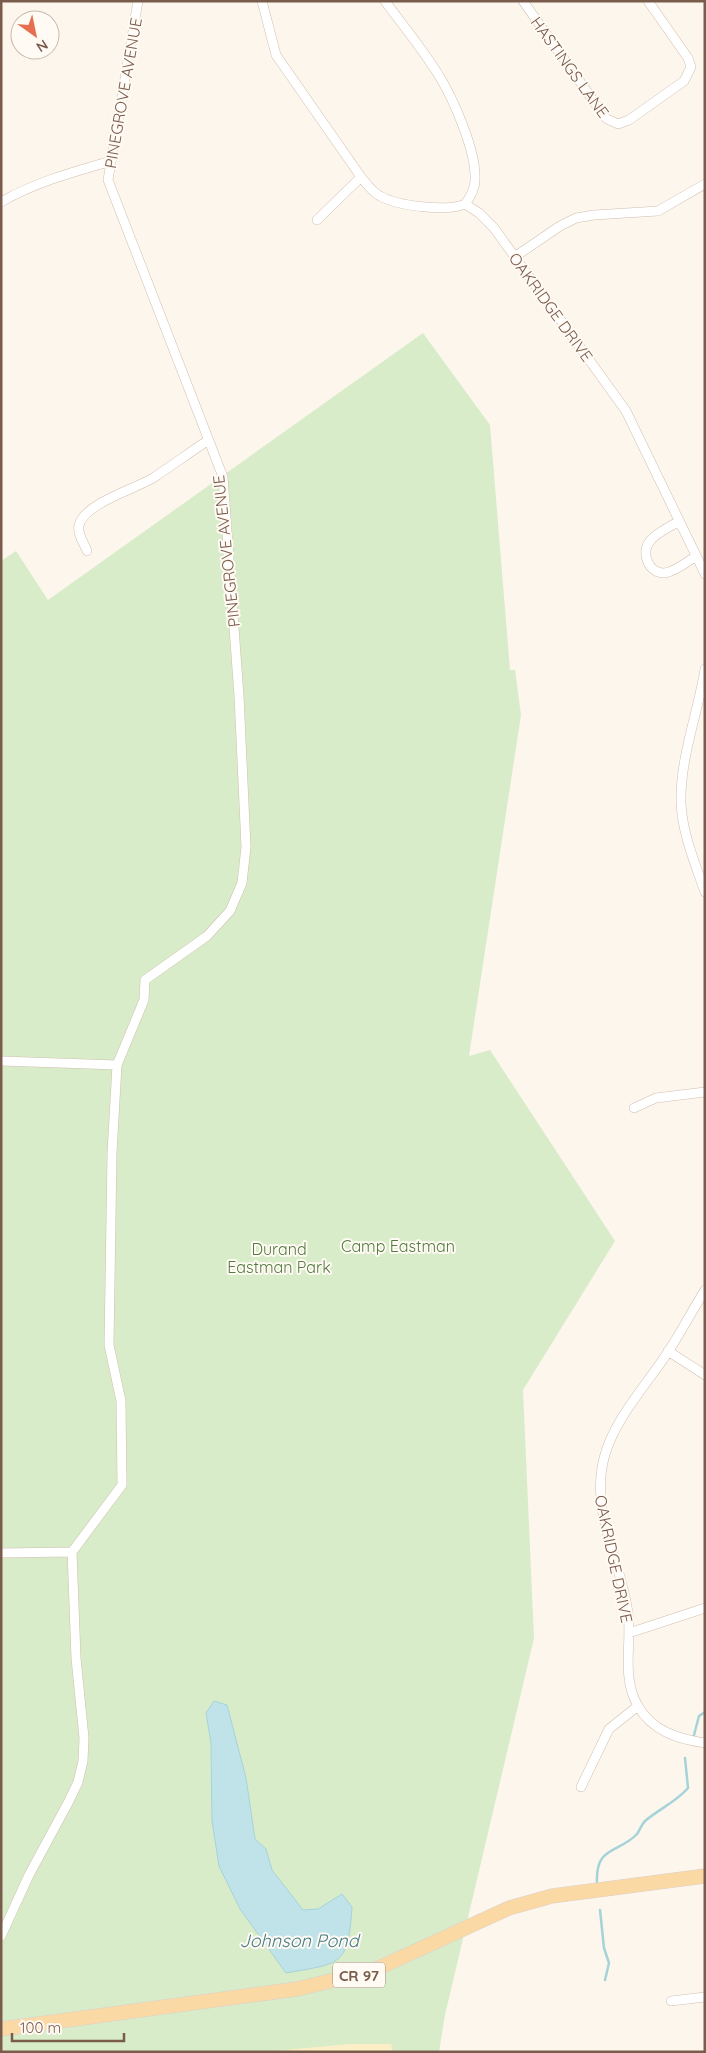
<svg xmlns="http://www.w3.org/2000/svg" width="706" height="2053" viewBox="0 0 706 2053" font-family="Quicksand,sans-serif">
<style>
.green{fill:#d8ecc9}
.sand{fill:#fcefc7}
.water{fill:#bfe3e8;stroke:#a5d3da}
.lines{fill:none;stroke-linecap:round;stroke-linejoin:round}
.stream{stroke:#a5d3da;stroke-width:2.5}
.minor-casing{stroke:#d1beb0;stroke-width:10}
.primary-casing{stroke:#dad1cd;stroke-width:15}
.minor{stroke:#fff;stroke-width:9}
.primary{stroke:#fbd9a5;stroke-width:14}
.labels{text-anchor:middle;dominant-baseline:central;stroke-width:4;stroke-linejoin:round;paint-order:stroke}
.shield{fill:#fffaf3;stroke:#a28b7f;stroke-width:1}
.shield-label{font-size:15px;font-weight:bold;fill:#7a5c4d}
.street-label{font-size:16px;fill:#7a5c4d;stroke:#fffaf3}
.park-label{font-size:16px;fill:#537a41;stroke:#fffaf3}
.water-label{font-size:18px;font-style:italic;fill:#437c86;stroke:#fffaf3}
</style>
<rect width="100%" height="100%" fill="#fdf6ec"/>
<path class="green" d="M423 333 490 425 510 670H515L521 715 469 1056 490 1050 615 1241 523 1390 534 1638 445 2015 439 2052H1V561L16 551 48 600Z"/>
<path class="sand" d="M350 2044H391L393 2052H263Z"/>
<path class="water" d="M214 1701 227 1705 246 1778 255 1839 266 1849 272 1870 303 1910 318 1909 342 1894 352 1907C348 1967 341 1963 286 1973L240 1909 219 1866 212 1821 211 1743 206 1713Z"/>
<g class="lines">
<path class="stream" d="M694 1735 699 1716 705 1712
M597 1884C595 1845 618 1854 637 1834 640 1830 641 1825 645 1821 659 1809 676 1802 688 1788L685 1758
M600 1910 604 1948 609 1963 605 1980"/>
<defs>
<path id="minor" d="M262 1 276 55 361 177C367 184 372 192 380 196 398 206 447 212 465 204L479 213 494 228 626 411 705 574
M385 1C404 27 425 52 441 79 454 101 475 149 475 176 476 187 472 195 465 204
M523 1 595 103 607 119 618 124 629 120 684 81 691 67 688 58 648 1
M1 202C36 182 73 172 111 161
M317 220 361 177
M516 256 560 226 576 218 594 215 658 211 705 184
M679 521C670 527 657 532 650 541 640 553 649 574 665 573 676 571 687 562 696 556
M87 551C84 543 77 534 79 525 85 503 135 489 153 478 171 466 189 453 207 441
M705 669C698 713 680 758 681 802 682 833 695 863 705 892
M1 1061 117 1065
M634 1108 656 1098 705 1092
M705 1290C692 1311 681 1332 668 1352 646 1386 614 1419 604 1458 590 1514 621 1560 628 1613 632 1644 621 1677 638 1706 652 1731 678 1739 705 1743
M668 1351 705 1375
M1 1553 72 1552
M629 1633 705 1608
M581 1787 609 1729 638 1706
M1 1936 29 1875 69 1801 78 1782 83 1761 84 1738 76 1658 72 1552 122 1485 121 1401 109 1345 112 1153 117 1065 144 1000 145 980 207 936 230 911 242 883 246 847 239 696 223 477 108 180 138 1
M671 2001 705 1997"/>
<path id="primary" d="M1 2029 297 1989 372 1971 509 1908 552 1896 705 1876"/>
</defs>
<use href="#minor" class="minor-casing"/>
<use href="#primary" class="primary-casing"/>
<use href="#minor" class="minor"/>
<use href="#primary" class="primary"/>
</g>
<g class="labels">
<rect class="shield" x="333" y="1962.5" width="52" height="25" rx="4"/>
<g class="shield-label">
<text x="359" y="1975">CR 97</text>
</g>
<g class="street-label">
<text transform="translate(570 67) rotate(54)">HASTINGS LANE</text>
<text transform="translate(123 93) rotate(-80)">PINEGROVE AVENUE</text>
<text transform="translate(551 307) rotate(54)">OAKRIDGE DRIVE</text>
<text transform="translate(226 551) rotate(-96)">PINEGROVE AVENUE</text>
<text transform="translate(614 1559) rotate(78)">OAKRIDGE DRIVE</text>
</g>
<g class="park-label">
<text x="398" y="1246">Camp Eastman</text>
<text x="279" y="1249">Durand<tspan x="279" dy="18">Eastman Park</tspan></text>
</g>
<g class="water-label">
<text x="299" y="1940">Johnson Pond</text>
</g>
</g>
<rect width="706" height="2053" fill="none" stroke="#7a5c4d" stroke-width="5"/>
<g transform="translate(35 35) rotate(147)"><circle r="24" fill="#fffaf3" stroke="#cabbb1"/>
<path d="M0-4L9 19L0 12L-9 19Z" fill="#e76f51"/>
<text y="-8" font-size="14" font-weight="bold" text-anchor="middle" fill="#7a5c4d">N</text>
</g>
<path d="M12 2033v8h112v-8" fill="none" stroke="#7a5c4d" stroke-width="2.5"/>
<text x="20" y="2033" font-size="15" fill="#7a5c4d" stroke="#fffaf3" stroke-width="4" paint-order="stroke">100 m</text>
</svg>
